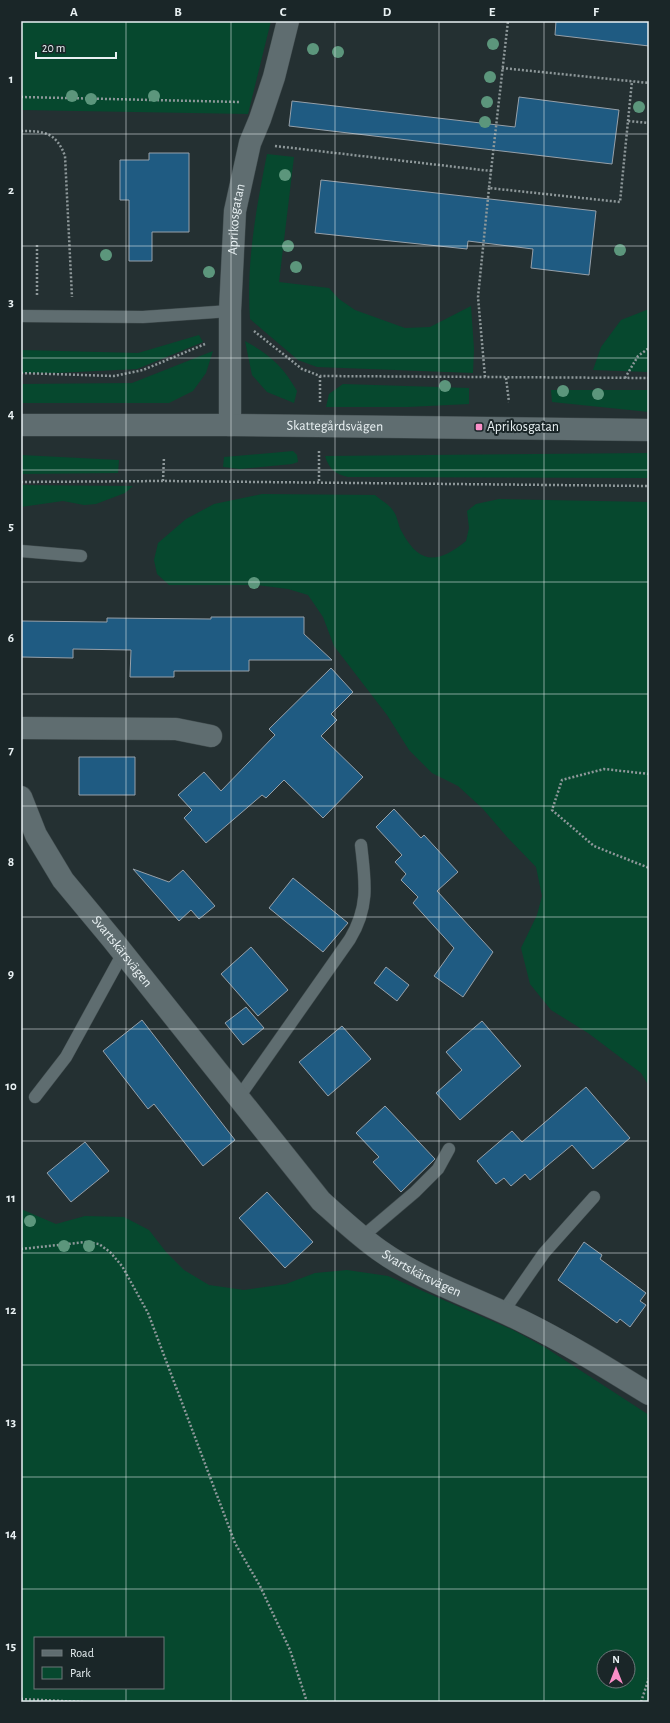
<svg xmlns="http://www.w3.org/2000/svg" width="670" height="1723" viewBox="0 0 670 1723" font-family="'Alegreya Sans',sans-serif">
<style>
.green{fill:#06482e;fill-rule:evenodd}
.building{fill:#1f5b82;stroke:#96a0a9}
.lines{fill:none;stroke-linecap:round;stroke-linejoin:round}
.service-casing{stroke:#414c4e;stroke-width:13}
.minor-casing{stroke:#414c4e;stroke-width:23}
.tertiary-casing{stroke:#414c4e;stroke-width:23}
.path{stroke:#8e989a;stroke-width:2.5;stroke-dasharray:2 2;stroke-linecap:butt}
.service{stroke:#5f6d70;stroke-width:12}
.minor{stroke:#5f6d70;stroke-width:22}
.tertiary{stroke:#5f6d70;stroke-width:22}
.tree{fill:#5c967c}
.grid{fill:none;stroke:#e9f1f3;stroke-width:1;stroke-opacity:0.55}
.poi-dot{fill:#fa8fc8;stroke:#1a2628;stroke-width:1.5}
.labels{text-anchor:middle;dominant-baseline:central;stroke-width:4;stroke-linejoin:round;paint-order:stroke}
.street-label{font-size:14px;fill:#e9f1f3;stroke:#1a2628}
.poi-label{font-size:14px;fill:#e9f1f3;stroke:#1a2628;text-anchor:start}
.neatline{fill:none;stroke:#e9f1f3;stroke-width:1.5}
.grid-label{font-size:13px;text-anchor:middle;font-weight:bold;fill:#e9f1f3}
</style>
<rect width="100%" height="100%" fill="#243032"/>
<path class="green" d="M21 21H271L248 114 21 110Z
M267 154 294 157 279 282 329 288 339 299 355 310 405 328 430 327 471 306 474 349 473 373 317 367 298 360 250 319C246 264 256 209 267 154Z
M649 309V372L593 370 601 347 621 320Z
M199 335 203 342 137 369 56 373H21V350L138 353Z
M245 341C269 354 283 366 297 391L294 403 267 392 252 375Z
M213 351 206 373 193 391 169 403H21V384L132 383Z
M343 384 469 388V404L408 407H326L329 394Z
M551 390H649V412L552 402Z
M293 451 297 455 298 462 292 464 240 469 223 467 224 457Z
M649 453V478L348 477C335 474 329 469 325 456Z
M21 455 119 460 118 473 21 474Z
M21 485 133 486 125 493 96 504 84 505 63 501 21 507Z
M262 494 375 495C381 500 390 505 394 512 398 518 398 526 402 532 420 566 439 563 466 541L469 528 467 511 476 504 499 499 649 502V1086L641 1073 588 1033 551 1010 530 984 521 948 537 915 542 896 536 867 507 837 483 809 458 786 432 773 409 750 387 715 334 646 323 617 308 595 288 589 257 585H169L157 574 154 560 158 543 186 519 214 504Z
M21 1209 56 1224 85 1216 124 1217 149 1230 166 1252 184 1270 209 1285 244 1290 286 1284 315 1273 347 1270 388 1276 513 1330 546 1348 649 1415V1702H21ZM35 1638H163V1688H35ZM604 1657H628V1681H604Z"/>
<path class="building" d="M556 21H649V46L555 35Z
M519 97 619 110 612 164 289 126 292 101 515 127Z
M149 153H189V232H152V261H129V200H120V160H149Z
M321 180 596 211 589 275 531 268 533 249 468 241 467 249 315 233Z
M211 617H304V634L332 660H249V671H174V677H130L131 650 73 649V658L21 657V621L107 622V618L211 619Z
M331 668 353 692 331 714 337 720 321 736 363 777 323 818 284 780 266 798 262 795 206 843 184 818 192 810 178 795 204 772 221 791 275 735 269 729Z
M79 757H135V795H79Z
M394 809 421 838 424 835 458 872 437 891 493 952 463 997 434 976 454 948 413 903 418 897 401 880 406 874 395 862 402 855 376 827Z
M133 869 169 882 183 870 215 906 199 919 191 910 179 921Z
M293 878 348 923 323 952 269 908Z
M251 947 288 990 258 1016 221 974Z
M386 967 409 985 397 1001 374 983Z
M246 1007 264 1028 243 1045 225 1023Z
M142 1020 235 1140 203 1166 154 1104 148 1109 103 1051Z
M482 1021 521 1066 460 1120 436 1093 462 1070 446 1052Z
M342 1026 371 1059 328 1096 299 1062Z
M586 1087 630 1138 593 1169 572 1145 530 1180 525 1174 511 1186 504 1178 496 1184 477 1161 512 1131 522 1142Z
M385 1106 435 1159 401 1192 373 1162 379 1157 356 1133Z
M85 1142 109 1171 71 1202 47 1173Z
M267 1192 313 1242 285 1268 239 1218Z
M584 1242 602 1255 600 1259 646 1293 640 1301 646 1305 630 1327 620 1319 617 1323 558 1280Z"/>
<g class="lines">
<defs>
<path id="service" d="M21 316 143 317 230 311
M21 551 81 556
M35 1097 66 1057 123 953
M239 1097 350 939C370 906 365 880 361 845
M362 1237 415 1192 438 1169 449 1149
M503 1312 544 1253 594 1197"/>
<g id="minor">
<path id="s1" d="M230 425V311L235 211 250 143 260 119 274 77 288 21"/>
<path d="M21 728 176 729 211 736"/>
<path id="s2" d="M21 797 36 835 63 880 112 939 321 1201C340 1218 358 1235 379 1250 421 1280 473 1297 520 1320 565 1342 607 1368 649 1394"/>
</g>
<g id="tertiary">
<path id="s3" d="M21 425H230L649 430"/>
</g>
</defs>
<use href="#service" class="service-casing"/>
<use href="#minor" class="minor-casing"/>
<use href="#tertiary" class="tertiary-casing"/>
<path class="path" d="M502 68 649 83
M21 97 240 102
M628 121 632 81
M21 131C44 131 56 132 65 156L72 297
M275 146 491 171 489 188 620 202 628 121 649 123
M491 171 508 21
M37 245V296
M254 331 302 369 320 376 649 378
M21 373 114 376 143 370 205 344
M485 377 478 297 489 188
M506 378 509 402
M625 378 638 356 649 348
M320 402V376
M319 451V483
M163 481 164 457
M21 482 163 481 649 486
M649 774 604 769 562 780 552 810 594 846 649 868
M21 1249 86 1242 99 1244 110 1252 122 1266 148 1313 235 1543 260 1586 290 1650 307 1702
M21 1699 83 1702
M641 1702 649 1678"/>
<use href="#service" class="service"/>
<use href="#minor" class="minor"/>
<use href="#tertiary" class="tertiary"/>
</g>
<g class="tree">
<circle cx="493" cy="44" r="6"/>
<circle cx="313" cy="49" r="6"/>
<circle cx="338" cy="52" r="6"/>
<circle cx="490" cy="77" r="6"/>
<circle cx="72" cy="96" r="6"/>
<circle cx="154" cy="96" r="6"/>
<circle cx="91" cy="99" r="6"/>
<circle cx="487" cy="102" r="6"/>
<circle cx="639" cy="107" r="6"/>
<circle cx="485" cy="122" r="6"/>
<circle cx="285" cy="175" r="6"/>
<circle cx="288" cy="246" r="6"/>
<circle cx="620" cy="250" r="6"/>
<circle cx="106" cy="255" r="6"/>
<circle cx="296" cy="267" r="6"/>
<circle cx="209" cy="272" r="6"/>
<circle cx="445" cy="386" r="6"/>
<circle cx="563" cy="391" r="6"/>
<circle cx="598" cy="394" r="6"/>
<circle cx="254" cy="583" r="6"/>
<circle cx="30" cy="1221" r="6"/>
<circle cx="64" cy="1246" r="6"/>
<circle cx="89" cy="1246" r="6"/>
</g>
<path class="grid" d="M126 21V1638M231 21V1702M335 21V1702M439 21V1702M544 21V1702M21 134H649M21 246H649M21 358H649M21 470H649M21 582H649M21 694H649M21 806H649M21 917H649M21 1029H649M21 1141H649M21 1253H649M21 1365H649M21 1477H649M21 1589H649M126 1688V1702"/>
<rect class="poi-dot" x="475" y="423" width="8" height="8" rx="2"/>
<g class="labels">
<g class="street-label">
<text stroke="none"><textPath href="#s1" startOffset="206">Aprikosgatan</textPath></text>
<text stroke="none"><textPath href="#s3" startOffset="314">Skattegårdsvägen</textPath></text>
<text stroke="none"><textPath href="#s2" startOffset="186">Svartskärsvägen</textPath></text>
<text stroke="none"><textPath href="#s2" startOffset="630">Svartskärsvägen</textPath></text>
</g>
<g class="poi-label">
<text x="487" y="427">Aprikosgatan</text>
</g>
</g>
<rect width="670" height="1723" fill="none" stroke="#1a2628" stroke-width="44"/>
<rect x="34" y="1637" width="130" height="52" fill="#1a2628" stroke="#6d7779"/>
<rect x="42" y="1650" width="20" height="6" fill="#5f6d70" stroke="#6d7779"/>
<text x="70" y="1657" font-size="12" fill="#e9f1f3">Road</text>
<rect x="42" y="1667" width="20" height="12" fill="#06482e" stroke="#6d7779"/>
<text x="70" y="1677" font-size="12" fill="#e9f1f3">Park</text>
<g transform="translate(616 1669)"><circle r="19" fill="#1a2628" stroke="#6d7779"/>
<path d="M0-3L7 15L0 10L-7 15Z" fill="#fa8fc8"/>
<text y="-6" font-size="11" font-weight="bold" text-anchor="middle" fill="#e9f1f3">N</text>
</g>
<path d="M36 52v6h80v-6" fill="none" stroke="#e9f1f3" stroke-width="2"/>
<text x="42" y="52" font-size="12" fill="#e9f1f3" stroke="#1a2628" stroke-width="3" paint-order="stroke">20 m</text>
<rect x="22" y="22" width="626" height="1679" class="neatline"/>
<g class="grid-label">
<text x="74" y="16">A</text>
<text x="178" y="16">B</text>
<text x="283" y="16">C</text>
<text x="387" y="16">D</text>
<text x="492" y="16">E</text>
<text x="596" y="16">F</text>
<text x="11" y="83">1</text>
<text x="11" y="194">2</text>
<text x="11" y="306">3</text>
<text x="11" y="418">4</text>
<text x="11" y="530">5</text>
<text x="11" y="642">6</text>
<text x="11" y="754">7</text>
<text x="11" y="866">8</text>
<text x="11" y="978">9</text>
<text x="11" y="1090">10</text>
<text x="11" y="1202">11</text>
<text x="11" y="1314">12</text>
<text x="11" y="1426">13</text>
<text x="11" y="1538">14</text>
<text x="11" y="1650">15</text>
</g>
</svg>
